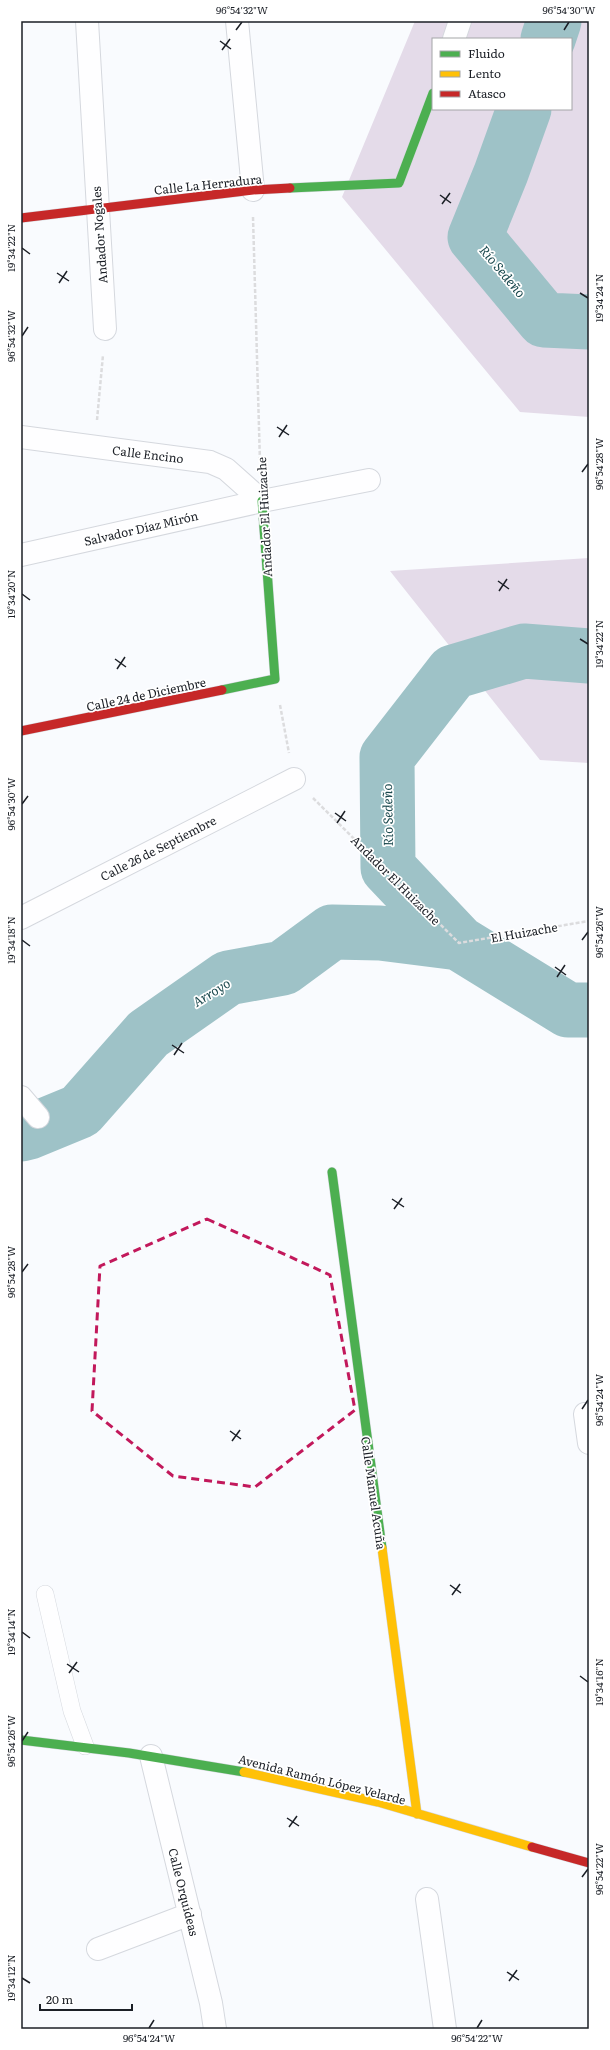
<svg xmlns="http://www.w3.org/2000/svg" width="610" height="2050" viewBox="0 0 610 2050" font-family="Literata,serif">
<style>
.green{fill:#e4dbe9;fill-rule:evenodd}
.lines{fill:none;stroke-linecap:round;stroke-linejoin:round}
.river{stroke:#9ec2c7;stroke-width:55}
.lane-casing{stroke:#d5d8de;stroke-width:18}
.street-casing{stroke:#d5d8de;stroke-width:24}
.fast-casing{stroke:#d5d8de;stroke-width:10}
.slow-casing{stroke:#d5d8de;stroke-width:10}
.jam-casing{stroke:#d5d8de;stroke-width:10}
.path{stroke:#dcdcde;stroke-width:2.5;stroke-dasharray:4 2;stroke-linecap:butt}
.lane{stroke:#fefeff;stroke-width:17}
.street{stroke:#fefeff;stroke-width:22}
.fast{stroke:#4caf50;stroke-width:9}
.slow{stroke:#ffc107;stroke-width:9}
.jam{stroke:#c62828;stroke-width:9}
.marked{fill:none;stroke:#c2185b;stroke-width:3;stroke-dasharray:8 5;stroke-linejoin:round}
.ticks{fill:none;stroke:#1b1f26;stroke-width:1.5}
.labels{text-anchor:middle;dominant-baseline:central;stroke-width:3.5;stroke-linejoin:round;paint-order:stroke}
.street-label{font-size:12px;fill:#1b1f26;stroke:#fff}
.water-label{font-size:13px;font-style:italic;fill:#1b494e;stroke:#fff}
.neatline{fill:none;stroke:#1b1f26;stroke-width:1.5}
.ticks-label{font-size:10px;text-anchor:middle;fill:#1b1f26}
</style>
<rect width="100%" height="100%" fill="#f9fbfe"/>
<path class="green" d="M415 21H589V417L520 412 342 197ZM433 39H571V109H433Z
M589 558V763L540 760 390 571Z"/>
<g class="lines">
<path class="river" d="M548 39 554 21
M524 109 501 173 475 237 544 320 589 322
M589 656 524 651 453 672 387 757 388 868 459 943 568 1010H589
M21 1134 29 1132 80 1111 148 1034 228 978 283 968 332 932 380 933 459 943"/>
<defs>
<path id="lane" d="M45 1594 72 1711 85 1746"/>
<path id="street" d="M87 21 105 329
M237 21 253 190
M454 39 460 21
M21 437 210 462 226 469 262 501
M21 555 262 501 369 480
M21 918 294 779
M21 1097 38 1117
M585 1414 589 1443
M151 1756 211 2003 215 2029
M427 1899 445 2029
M98 1949 190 1914"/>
<path id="fast" d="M290 188 399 183 433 93
M222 690 275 679 262 501
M332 1172 382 1548
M21 1740 129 1753 244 1772"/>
<path id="slow" d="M382 1548 417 1814
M244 1772 378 1802 532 1847"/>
<path id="jam" d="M21 218 253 190 290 188
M21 731 222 690
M532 1847 589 1863"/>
</defs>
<use href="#lane" class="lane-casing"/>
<use href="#street" class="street-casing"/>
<use href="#fast" class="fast-casing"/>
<use href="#slow" class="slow-casing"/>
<use href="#jam" class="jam-casing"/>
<path class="path" d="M253 217 260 463
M97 420 103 355
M280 705 289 753
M313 798 459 943 589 921"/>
<use href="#lane" class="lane"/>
<use href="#street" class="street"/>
<use href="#fast" class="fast"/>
<use href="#slow" class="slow"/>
<use href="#jam" class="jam"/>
</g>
<path class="marked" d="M207 1219 330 1275 355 1410 255 1487 173 1476 92 1411 100 1266Z"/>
<path class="ticks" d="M236 30 242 22M564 30 569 22M220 41 231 49M222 50 230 39M440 195 451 203M442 204 450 193M22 248 30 254M57 273 69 281M59 283 67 271M580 293 588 298M22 336 28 327M277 427 289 435M279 437 287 425M582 472 588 464M498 581 509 589M499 591 507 579M22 594 30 600M580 639 588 644M115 659 126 667M117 669 125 657M22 804 28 796M335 813 346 821M337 823 345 811M22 940 30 946M582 940 588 932M555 967 566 975M557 977 565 965M172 1045 184 1053M174 1055 182 1043M392 1199 404 1207M394 1209 402 1198M22 1272 28 1264M582 1409 588 1400M230 1431 241 1439M232 1441 240 1430M450 1585 461 1593M452 1595 460 1584M22 1632 30 1638M67 1664 79 1672M69 1673 77 1662M580 1676 588 1682M22 1741 28 1732M287 1818 299 1826M289 1827 297 1816M582 1877 588 1869M507 1972 519 1980M22 1978 30 1983M509 1981 517 1970M149 2028 154 2020M477 2028 482 2020"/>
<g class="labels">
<g class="street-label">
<text transform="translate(208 184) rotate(-6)">Calle La Herradura</text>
<text transform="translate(99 235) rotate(-94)">Andador Nogales</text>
<text transform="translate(148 454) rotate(7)">Calle Encino</text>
<text transform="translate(264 517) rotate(-93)">Andador El Huizache</text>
<text transform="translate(141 528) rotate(-13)">Salvador Díaz Mirón</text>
<text transform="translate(146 694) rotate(-12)">Calle 24 de Diciembre</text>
<text transform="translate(158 848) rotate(-27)">Calle 26 de Septiembre</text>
<text transform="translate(396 880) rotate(45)">Andador El Huizache</text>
<text transform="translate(524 932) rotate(-10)">El Huizache</text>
<text transform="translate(374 1493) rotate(82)">Calle Manuel Acuña</text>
<text transform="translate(322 1779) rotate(14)">Avenida Ramón López Velarde</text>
<text transform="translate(184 1892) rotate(76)">Calle Orquídeas</text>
</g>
<g class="water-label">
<text transform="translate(503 271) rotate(50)">Río Sedeño</text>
<text transform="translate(387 815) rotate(-91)">Río Sedeño</text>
<text transform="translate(211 992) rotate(-32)">Arroyo</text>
</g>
</g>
<rect width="610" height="2050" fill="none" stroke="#ffffff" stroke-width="44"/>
<rect x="432" y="38" width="140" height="72" fill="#ffffff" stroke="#a4a5a8"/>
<rect x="440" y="51" width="20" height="6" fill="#4caf50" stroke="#a4a5a8"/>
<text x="468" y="58" font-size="12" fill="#1b1f26">Fluido</text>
<rect x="440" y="71" width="20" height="6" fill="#ffc107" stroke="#a4a5a8"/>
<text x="468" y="78" font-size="12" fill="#1b1f26">Lento</text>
<rect x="440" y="91" width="20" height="6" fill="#c62828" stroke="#a4a5a8"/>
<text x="468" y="98" font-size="12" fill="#1b1f26">Atasco</text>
<path d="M40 2004v6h92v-6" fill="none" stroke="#1b1f26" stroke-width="2"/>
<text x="46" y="2004" font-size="12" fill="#1b1f26" stroke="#ffffff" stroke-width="3" paint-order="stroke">20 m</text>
<rect x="22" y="22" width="566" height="2006" class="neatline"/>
<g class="ticks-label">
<text x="242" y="14">96°54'32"W</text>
<text x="569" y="14">96°54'30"W</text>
<text transform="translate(11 248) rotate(-90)" y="4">19°34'22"N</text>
<text transform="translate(599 298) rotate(-90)" y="4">19°34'24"N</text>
<text transform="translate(11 336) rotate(-90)" y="4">96°54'32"W</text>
<text transform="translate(599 464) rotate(-90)" y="4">96°54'28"W</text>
<text transform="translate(11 594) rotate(-90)" y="4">19°34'20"N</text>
<text transform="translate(599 644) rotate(-90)" y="4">19°34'22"N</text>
<text transform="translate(11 804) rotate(-90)" y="4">96°54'30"W</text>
<text transform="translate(599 932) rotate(-90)" y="4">96°54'26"W</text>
<text transform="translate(11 940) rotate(-90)" y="4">19°34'18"N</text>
<text transform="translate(11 1272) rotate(-90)" y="4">96°54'28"W</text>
<text transform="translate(599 1400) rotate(-90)" y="4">96°54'24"W</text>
<text transform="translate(11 1632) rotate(-90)" y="4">19°34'14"N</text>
<text transform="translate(599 1682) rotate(-90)" y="4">19°34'16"N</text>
<text transform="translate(11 1741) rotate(-90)" y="4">96°54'26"W</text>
<text transform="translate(599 1869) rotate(-90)" y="4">96°54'22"W</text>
<text transform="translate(11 1978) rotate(-90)" y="4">19°34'12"N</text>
<text x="149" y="2042">96°54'24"W</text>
<text x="477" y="2042">96°54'22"W</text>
</g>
</svg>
